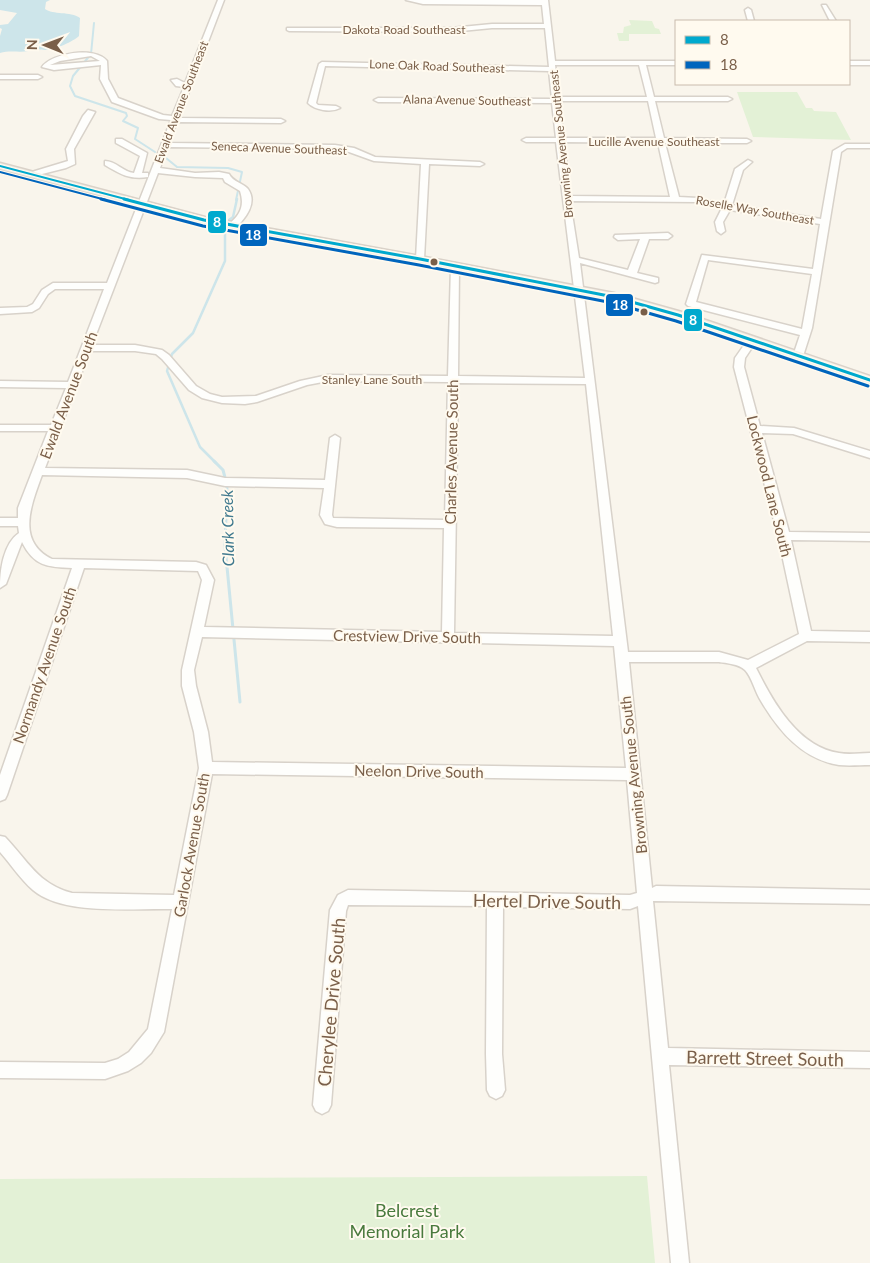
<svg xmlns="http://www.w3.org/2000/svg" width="870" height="1263" viewBox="0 0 870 1263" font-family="Lato,sans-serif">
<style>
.green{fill:#e3f1d6}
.water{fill:#cde5ea}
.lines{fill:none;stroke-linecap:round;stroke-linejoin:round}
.stream-far2{stroke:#cde5ea;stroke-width:2}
.stream-far1{stroke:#cde5ea;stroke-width:2.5}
.stream{stroke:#cde5ea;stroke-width:3}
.minor-casing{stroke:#d8d2ca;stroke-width:3}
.major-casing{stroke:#dad2c9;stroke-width:3}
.minor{fill:#fefefc;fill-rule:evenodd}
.major{fill:#f3efe6;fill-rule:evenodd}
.bus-1-far1-casing{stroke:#fffaef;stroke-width:4}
.bus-1-casing{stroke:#fffaef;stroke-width:6}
.bus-2-far1-casing{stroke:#fffaef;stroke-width:4}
.bus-2-casing{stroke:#fffaef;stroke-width:6}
.bus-1-far1{stroke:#00a9ce;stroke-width:2}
.bus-1{stroke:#00a9ce;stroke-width:3}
.bus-2-far1{stroke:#0065bd;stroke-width:2}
.bus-2{stroke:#0065bd;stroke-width:3}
.bus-dot{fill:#7a5f49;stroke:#fffaef;stroke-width:2}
.labels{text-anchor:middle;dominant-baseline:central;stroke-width:4;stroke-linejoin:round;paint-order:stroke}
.far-street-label{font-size:12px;fill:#7a5f49;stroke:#fffaef}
.street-label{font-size:15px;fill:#7a5f49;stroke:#fffaef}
.water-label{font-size:16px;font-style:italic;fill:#417a8f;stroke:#fffaef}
.near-street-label{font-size:18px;fill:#7a5f49;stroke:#fffaef}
.near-park-label{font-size:18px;fill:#497a3d;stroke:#fffaef}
.line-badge{stroke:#fffaef;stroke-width:2}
.badge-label{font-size:14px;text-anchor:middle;font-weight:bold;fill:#fff}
</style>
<rect width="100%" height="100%" fill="#f9f5ec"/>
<path class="green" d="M629 20 652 21 655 28 659 29 661 34H629V41H619L617 33H623L624 27 631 25Z
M737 92H797L806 108H812L814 111 836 112 851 140 753 137Z
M647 1176 655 1263H0V1179Z"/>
<path class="water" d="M0 0H50L46 2 45 9C53 15 70 11 80 18L79 36C74 41 54 50 47 50 36 50 38 48 28 51 20 53 10 50 0 53V36L2 29 0 28V25L8 24 17 13 0 10Z"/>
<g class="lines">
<path class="stream-far2" d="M94 23 91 54 73 76 70 86 75 96 126 113 127 116 123 121 138 128 135 139 155 152
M166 158 177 167 228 168 242 172 236 200"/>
<path class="stream-far1" d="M216 463 200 447 167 371 172 354 193 333 225 261V223L233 217 237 199"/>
<path class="stream" d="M214 461 223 470 227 485 225 546 240 702"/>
<defs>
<path id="minor" d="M218 0H224L179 118 281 119 285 121 281 123 177 122 169 143 335 145 354 148 375 157 480 162 484 164 480 166 429 164 424 259 420 262 416 259 421 164 374 161 349 152 335 149 168 147 160 168 195 173 219 172 229 174C233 182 243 183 248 189 258 203 245 219 235 228H229V224C240 215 245 206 240 191L225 182 223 178 195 177 158 173 92 345H135L162 350 169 355 196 386 210 394 222 397 256 396 300 381 328 375 448 376 451 266 455 263 459 266 458 376 585 378 556 142H526L522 140 526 138H556L552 103 378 102 374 100 378 98 552 99 549 71 325 66 316 103 318 105 336 106 340 108C331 113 315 110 308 103L319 64 322 62 549 67 545 28H492L451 32 289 31 287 30V28H451L492 24H544L542 5 423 4 406 0H548L555 61H676V65H646L654 97H728L732 99 728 101H655L664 138 747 139 751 141 747 143H665L679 197 698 198 724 204 735 169 748 160 752 162 743 170 732 205 821 219 833 151 845 144H870V148H847L841 152 812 328 803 356 798 359 793 356 800 335 688 306 686 304 702 255 813 269 820 224 730 210 723 222 725 231 721 234 717 231 715 222 722 208 698 202 570 201 579 258 628 270 640 239 618 240 614 237 615 235 668 233 672 236 668 239H649L637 273 658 278V282L655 283 580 263 628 652H719L748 660 799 634 778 536 734 367 735 358 749 338 752 337 757 340 745 358 744 367 760 426 794 428 870 451V458L793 434 762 433 789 532 870 533V541L791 540 811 631 870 632V642L807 641 756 668C773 702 798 747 839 753 849 755 860 753 870 753V765C860 765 849 766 839 765 802 759 779 731 761 701 755 692 752 677 745 670 739 664 726 663 719 662H629L652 888 656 886 870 890V904L653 901 668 1048 870 1052V1068L669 1065 689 1263H671L638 906 630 909 503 907 502 1054 505 1090 502 1096 496 1099 490 1096 487 1090 486 1054 487 906 348 905 346 911 331 1105 328 1111 322 1114 316 1111 313 1105 330 910 338 895 348 890 630 895 637 893 627 780 212 774 164 1032 151 1053 141 1063 128 1071 105 1079 0 1078V1062L105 1063 118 1059 129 1052 148 1029 172 909C132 908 64 916 33 890 20 879 11 864 0 852V836L5 837C28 861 38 884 72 893L174 895 199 768 194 732 182 686V670L202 580 198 571 84 568 7 795 5 799 0 801V775L72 568C47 567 34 566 22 542L6 584 0 588C0 571 3 544 19 533L18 526H0V518H18V508L48 431H0V425H51L66 388 0 387V381L68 382 104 289H55L48 294 39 308 32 312 0 314V308L27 307 33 304 42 290 53 283H107L171 120 159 119 112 102 100 79 101 65 54 70 42 67C52 53 95 46 107 61L108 79 118 98 163 115 172 116 184 87 176 86 171 80 177 79 185 83ZM91 56 100 61 50 65 60 61ZM555 65H639L647 97H559ZM560 101H648L656 138H563ZM564 142 658 143 670 197 570 196ZM708 260 812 274 802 329 696 302ZM90 351H135L156 354 162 359 189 390 202 398 222 403 245 404 257 402 307 385 328 381 448 382 445 520 333 518 332 515 340 438 335 435 330 438 325 480 225 478 187 470 45 468ZM458 383 586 384 613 636 454 633ZM42 475 187 478 225 486 324 488 320 515 325 524 337 527 444 528 442 632 204 627 214 580 206 565 196 562 52 559C15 541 32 503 42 475ZM202 637 614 646 626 768 212 762 208 732 196 686 194 670Z
M822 5H826L836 21H830Z
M748 8 751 10 754 21H748L745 10Z
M849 61H870V65H849Z
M0 75H38L42 77 38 79H0Z
M88 110 95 112 74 149 75 164 66 168 30 177V173L35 171 68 161 66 149 83 116Z
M116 139H122L147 153 142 173H148V177C130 180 120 174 105 165V161C116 161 123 172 134 173L140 156 116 143Z"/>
<path id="major" d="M0 163 205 217 420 256 614 293 682 312 870 376V384L674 318 612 300 420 262 204 223 0 169Z"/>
</defs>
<use href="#minor" class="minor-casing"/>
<use href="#major" class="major-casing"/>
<use href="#minor" class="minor"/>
<use href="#major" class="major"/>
<defs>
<path id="bus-1-far1" d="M0 166 129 200"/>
<path id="bus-1" d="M124 199 204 220 420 259 614 297 678 315 870 380"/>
<path id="bus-2-far1" d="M0 172 106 200"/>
<path id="bus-2" d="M101 199 203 226 419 265 613 303 676 321 868 386"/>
</defs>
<use href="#bus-1-far1" class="bus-1-far1-casing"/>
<use href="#bus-1" class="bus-1-casing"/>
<use href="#bus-2-far1" class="bus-2-far1-casing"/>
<use href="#bus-2" class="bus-2-casing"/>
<use href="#bus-1-far1" class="bus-1-far1"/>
<use href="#bus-1" class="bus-1"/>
<use href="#bus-2-far1" class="bus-2-far1"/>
<use href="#bus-2" class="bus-2"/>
</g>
<g class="bus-dot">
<circle cx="434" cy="262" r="4.5"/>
<circle cx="644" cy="312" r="4.5"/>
</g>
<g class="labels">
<g class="far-street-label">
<text x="404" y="29">Dakota Road Southeast</text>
<text transform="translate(437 66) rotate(2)">Lone Oak Road Southeast</text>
<text transform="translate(467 100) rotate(1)">Alana Avenue Southeast</text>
<text transform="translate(181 102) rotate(-69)">Ewald Avenue Southeast</text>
<text x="654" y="141">Lucille Avenue Southeast</text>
<text transform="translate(561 144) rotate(-96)">Browning Avenue Southeast</text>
<text transform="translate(279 148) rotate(2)">Seneca Avenue Southeast</text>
<text transform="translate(755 210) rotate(10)">Roselle Way Southeast</text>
<text x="372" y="379">Stanley Lane South</text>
</g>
<g class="street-label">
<text transform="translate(68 395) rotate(-69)">Ewald Avenue South</text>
<text transform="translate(451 452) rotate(-89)">Charles Avenue South</text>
<text transform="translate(770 486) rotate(76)">Lockwood Lane South</text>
<text transform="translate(407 636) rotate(1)">Crestview Drive South</text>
<text transform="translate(44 665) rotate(-71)">Normandy Avenue South</text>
<text transform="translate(419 771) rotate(1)">Neelon Drive South</text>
<text transform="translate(633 775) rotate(-96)">Browning Avenue South</text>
<text transform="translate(191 845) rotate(-80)">Garlock Avenue South</text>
</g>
<g class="water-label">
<text transform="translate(227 528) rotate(-91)">Clark Creek</text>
</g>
<g class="near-street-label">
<text transform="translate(547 901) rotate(1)">Hertel Drive South</text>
<text transform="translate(331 1002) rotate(-85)">Cherylee Drive South</text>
<text transform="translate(765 1058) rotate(1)">Barrett Street South</text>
</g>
<g class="near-park-label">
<text x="407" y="1210">Belcrest<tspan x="407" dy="21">Memorial Park</tspan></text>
</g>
</g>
<g class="line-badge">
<rect x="207" y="210" width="20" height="24" rx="5" fill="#00a9ce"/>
<rect x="239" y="223" width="29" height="24" rx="5" fill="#0065bd"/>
<rect x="605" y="293" width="29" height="24" rx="5" fill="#0065bd"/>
<rect x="683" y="308" width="20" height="24" rx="5" fill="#00a9ce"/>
</g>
<g class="badge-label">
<text x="217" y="227">8</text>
<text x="253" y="240">18</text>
<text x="620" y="310">18</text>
<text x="693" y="325">8</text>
</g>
<rect x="675" y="20" width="175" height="65" fill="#fffaef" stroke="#cabcad"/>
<rect x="685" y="36" width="25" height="8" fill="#00a9ce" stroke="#cabcad"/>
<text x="720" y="45" font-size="15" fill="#7a5f49">8</text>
<rect x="685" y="61" width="25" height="8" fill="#0065bd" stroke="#cabcad"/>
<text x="720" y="70" font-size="15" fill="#7a5f49">18</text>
<g transform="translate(45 45) rotate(271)" stroke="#fffaef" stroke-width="4" paint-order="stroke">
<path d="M0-4L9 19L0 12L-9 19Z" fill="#7a5f49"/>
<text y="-8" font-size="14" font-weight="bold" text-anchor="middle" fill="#7a5f49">N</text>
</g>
</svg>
